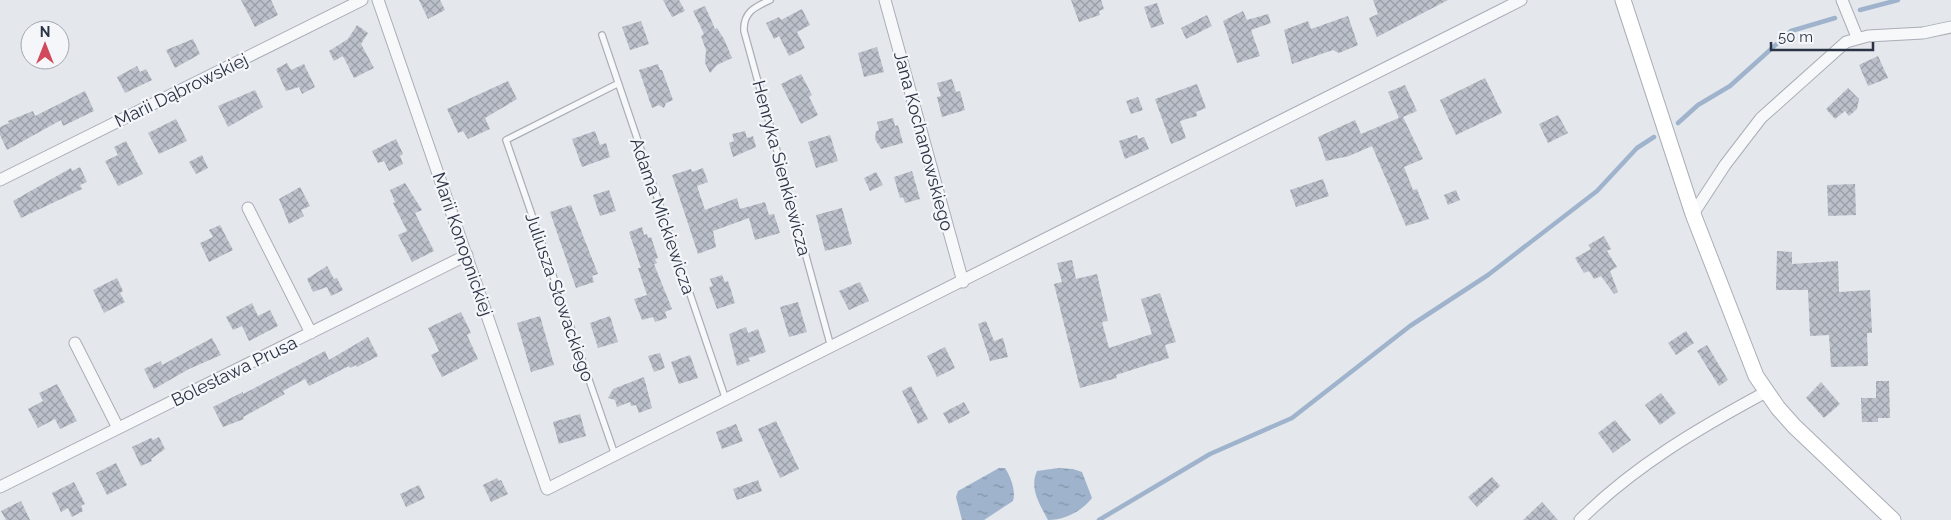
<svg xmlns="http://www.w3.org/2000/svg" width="1951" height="520" viewBox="0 0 1951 520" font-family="Raleway,sans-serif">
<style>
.water{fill:url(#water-ripples)}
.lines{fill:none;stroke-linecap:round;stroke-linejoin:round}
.stream{stroke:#9fb4cc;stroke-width:4.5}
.building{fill:url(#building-cross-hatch)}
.lane-casing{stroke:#a9aeb7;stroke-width:8}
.street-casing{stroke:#a9aeb7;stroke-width:13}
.secondary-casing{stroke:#a9aeb7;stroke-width:17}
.lane{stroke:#f7f8fa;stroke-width:5.5}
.street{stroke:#f7f8fa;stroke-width:11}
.secondary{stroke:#fff;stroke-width:15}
.labels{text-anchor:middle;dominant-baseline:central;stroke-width:4.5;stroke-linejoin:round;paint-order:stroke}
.street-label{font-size:18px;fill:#2b3445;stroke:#f4f6f9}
</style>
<defs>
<pattern id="water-ripples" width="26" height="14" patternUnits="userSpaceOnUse" patternTransform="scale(1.25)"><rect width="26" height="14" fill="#9fb4cc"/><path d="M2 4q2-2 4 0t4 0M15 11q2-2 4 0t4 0" fill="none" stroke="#8293a7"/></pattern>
<pattern id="building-cross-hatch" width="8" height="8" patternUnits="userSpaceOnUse" patternTransform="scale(1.25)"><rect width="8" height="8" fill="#bbc0ca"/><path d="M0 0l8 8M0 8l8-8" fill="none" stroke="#989da6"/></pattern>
</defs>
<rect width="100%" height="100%" fill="#e4e7ec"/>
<path class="water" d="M999 468H1005C1011 477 1016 491 1013 501L984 520H962L956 497 958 491Z
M1058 468 1073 469 1082 472 1092 498C1082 511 1065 520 1048 520 1040 505 1029 488 1037 471Z"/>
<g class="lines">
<path class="stream" d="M1860 10 1898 0
M1678 123 1698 105 1730 86 1791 31 1835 18
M1099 520 1210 454 1292 418 1410 326 1488 275 1597 191 1637 148 1654 137"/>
</g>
<path class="building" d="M241 0H271L278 15 255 27Z
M419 0H440L445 10 428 19Z
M663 0H679L685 11 672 17Z
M1071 0H1101L1104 9 1099 11 1100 15 1079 22Z
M1373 0H1448L1377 37 1369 18 1378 14Z
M1157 3 1164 24 1151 28 1144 7Z
M705 6 715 29 717 28 724 39 732 58 717 65 710 73 705 63 706 50 701 36 704 34 693 11Z
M802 9 810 25 797 32 805 48 789 56 779 36 774 39 766 23 779 17 781 20Z
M1243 11 1247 20 1268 14 1271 23 1251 30 1260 56 1237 63 1223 21Z
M1207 15 1212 26 1186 39 1181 28Z
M1348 16 1358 45 1339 53 1333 50 1292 64 1284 30 1308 21 1311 29Z
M641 21 649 44 630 50 622 27Z
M357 25 368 33 361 44 374 68 354 78 343 56 334 61 329 51 348 39Z
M193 39 200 54 175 68 166 50Z
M877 47 884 72 864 77 858 53Z
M1878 56 1888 78 1868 86 1859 65Z
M287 63 291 70 304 64 315 87 302 94 299 87 286 91 276 69Z
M658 64 660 70H662L673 100 666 103 664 108 659 105 652 108 639 70Z
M137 66 140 72 146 69 152 80 125 93 117 77Z
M801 74 812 95 809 97 818 115 801 124 781 84Z
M1485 78 1502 113 1456 135 1440 100Z
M952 79 956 92 960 91 965 110 942 117 937 97 941 96 937 83Z
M508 81 517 99 485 118 490 129 468 139 463 131 458 133 447 109Z
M1197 84 1206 108 1196 112 1197 116 1180 121 1186 138 1171 144 1155 99Z
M1405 85 1417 111 1403 117 1423 159 1404 167 1413 190 1417 189 1429 219 1406 226 1372 146 1349 156 1326 161 1318 137 1355 120 1361 134 1399 118 1388 92Z
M1848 88 1859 99 1857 109 1849 116 1845 111 1835 119 1826 109Z
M255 90 263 107 228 127 218 106Z
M85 91 94 111 63 126 61 120 7 150 0 135V127L9 123 8 121 33 111 35 116Z
M1138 97 1143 110 1131 114 1126 101Z
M1558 115 1568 133 1548 143 1539 124Z
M893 118 895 126 898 125 903 143 881 149 875 139 876 131 879 130 877 122Z
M176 119 187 141 159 154 148 133Z
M595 131 600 145 606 143 610 157 582 167 572 139Z
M745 131 747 138 753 136 756 147 733 157 729 143 734 141 732 134Z
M830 135 838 161 816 168 808 142Z
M1137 135 1138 139 1144 137 1149 149 1125 159 1119 141Z
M396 139 403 154 400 156 403 164 389 171 384 161 378 163 372 151Z
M126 141 143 174 118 186 105 161 118 155 114 147Z
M202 155 208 168 196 174 189 162Z
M80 167 87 182 80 185 82 189 21 218 13 201 71 168 72 171Z
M703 168 708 182 697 186 705 210 737 198 740 209 765 202 769 215 774 214 780 233 755 240 749 218 713 231 716 247 698 254 672 175 691 169 692 172Z
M912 171 920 199 905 203 903 197 900 198 894 177Z
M876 172 883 185 870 191 864 178Z
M1323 179 1329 196 1296 207 1290 190Z
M405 183 422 210 415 213 434 251 412 262 398 235 407 231 393 203 395 202 390 190Z
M1855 184 1856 215 1828 216 1827 185Z
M300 187 310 206 301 210 304 216 289 224 279 199Z
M609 190 616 211 600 216 593 195Z
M1456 190 1460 200 1448 205 1444 195Z
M571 205 598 274 592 276 594 282 576 288 550 212Z
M842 208 852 244 825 251 816 215Z
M220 225 233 250 209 262 200 243 213 237 209 230Z
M642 227 644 235 647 234 648 238 651 237 658 258 655 259 657 263 654 264 672 309 665 312 667 318 655 322 653 317 642 320 634 299 647 295 638 268H641L629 232Z
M1604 236 1611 249 1607 251 1617 267 1610 271 1618 292 1614 294 1601 276 1594 279 1589 271 1584 273 1575 258 1591 249 1588 245Z
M1777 251 1792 252V264L1838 261 1839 292 1870 290 1872 333H1867L1868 366 1831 367 1829 335 1810 336 1808 290H1776Z
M1072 260 1076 279 1097 274 1108 321 1102 322 1109 348 1152 334 1141 299 1160 293 1176 342 1165 345 1169 358 1116 375 1117 378 1080 388 1054 284 1062 282 1057 263Z
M327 266 334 279 337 278 343 290 331 296 327 287 313 292 307 279Z
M722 275 725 282 728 281 735 303 717 309 709 287 713 286 710 279Z
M117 278 123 291 120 293 125 302 104 313 93 290Z
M860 282 869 301 849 310 839 291Z
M798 302 807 332 789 337 780 307Z
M252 303 258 316 270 310 278 326 249 341 242 326 233 330 226 317Z
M461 312 471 333 467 335 478 359 442 377 431 355 439 351 428 328Z
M540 316 554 365 531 372 517 323Z
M610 316 618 342 598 348 590 323Z
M986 321 994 341 1003 338 1008 357 990 361 978 324Z
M746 327 748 333 758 329 766 352 748 358 750 361 737 366 729 334Z
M1686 331 1694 343 1676 355 1668 343Z
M368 337 378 356 357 367 356 365 350 368 349 366 309 386 305 379 283 391 285 394 243 417 244 419 223 427 213 407 243 392V394L325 351 329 360Z
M212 338 221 355 189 369 154 389 144 369 161 361 162 365Z
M1707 345 1728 380 1719 386 1697 351Z
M945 347 955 368 937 377 927 356Z
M660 353 665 368 654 372 648 356Z
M690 355 698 378 679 384 671 362Z
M644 377 652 408 639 413 636 405 631 406 630 402 617 407 615 400 608 398 613 389Z
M1876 381H1889L1890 418H1878V422H1862L1861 398H1876Z
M1821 382 1840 404 1824 418 1806 398Z
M57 384 77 421 60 429 55 419 38 428 28 409 43 401 39 393Z
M911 386 928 419 918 424 902 391Z
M1661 393 1676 413 1660 425 1645 405Z
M964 402 970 413 949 424 943 413Z
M580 414 586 436 559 444 553 422Z
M1615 420 1631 440 1613 453 1598 433Z
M776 421 799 469 780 478 758 429Z
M736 424 743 441 722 449 716 432Z
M159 437 165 449 151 459 152 461 141 466 132 447 151 438 153 440Z
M116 463 127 485 107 495 96 473Z
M1492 477 1500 486 1477 507 1468 497Z
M497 478 499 481 501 480 508 494 491 502 483 485Z
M758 480 762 491 737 500 733 489Z
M74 482 85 504 81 506 83 511 72 517 68 508 61 512 52 493Z
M419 485 425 498 406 507 400 494Z
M21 501 30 520H6L1 511Z
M1542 502 1558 520H1523Z"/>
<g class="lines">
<defs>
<path id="lane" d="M770 0C755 7 743 12 744 31L831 347
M602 35 725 397
M615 455 506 140 617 84"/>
<path id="street" d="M378 0 547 489C872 326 1197 164 1521 0
M885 0 963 282
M1842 0 1857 37
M0 180 362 0
M248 208 311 333
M1693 214 1725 165 1761 118 1846 42 1868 36 1923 33 1951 27
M75 343 118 428
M0 487 467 255
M1580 520C1634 466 1699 428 1766 392"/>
<path id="secondary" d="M1623 0 1693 214 1756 376 1778 408 1794 426 1893 520"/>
</defs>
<use href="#lane" class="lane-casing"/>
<use href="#street" class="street-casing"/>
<use href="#secondary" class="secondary-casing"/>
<use href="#lane" class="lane"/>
<use href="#street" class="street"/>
<use href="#secondary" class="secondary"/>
</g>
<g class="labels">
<g class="street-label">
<text transform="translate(181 90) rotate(-26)">Marii Dąbrowskiej</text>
<text transform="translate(924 141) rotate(75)">Jana Kochanowskiego</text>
<text transform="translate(782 168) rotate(75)">Henryka Sienkiewicza</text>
<text transform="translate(663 216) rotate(71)">Adama Mickiewicza</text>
<text transform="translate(463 244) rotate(71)">Marii Konopnickiej</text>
<text transform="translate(560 297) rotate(71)">Juliusza Słowackiego</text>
<text transform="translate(234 371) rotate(-26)">Bolesława Prusa</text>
</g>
</g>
<g transform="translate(45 45)"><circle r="24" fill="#f4f6f9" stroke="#a4a8b1"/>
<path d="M0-4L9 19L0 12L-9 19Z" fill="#d1495b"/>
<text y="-8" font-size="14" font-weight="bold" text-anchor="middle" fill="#2b3445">N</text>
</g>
<path d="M1771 42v8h102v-8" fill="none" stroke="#2b3445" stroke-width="2.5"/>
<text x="1778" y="42" font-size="15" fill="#2b3445" stroke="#f4f6f9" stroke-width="4" paint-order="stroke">50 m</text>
</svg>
